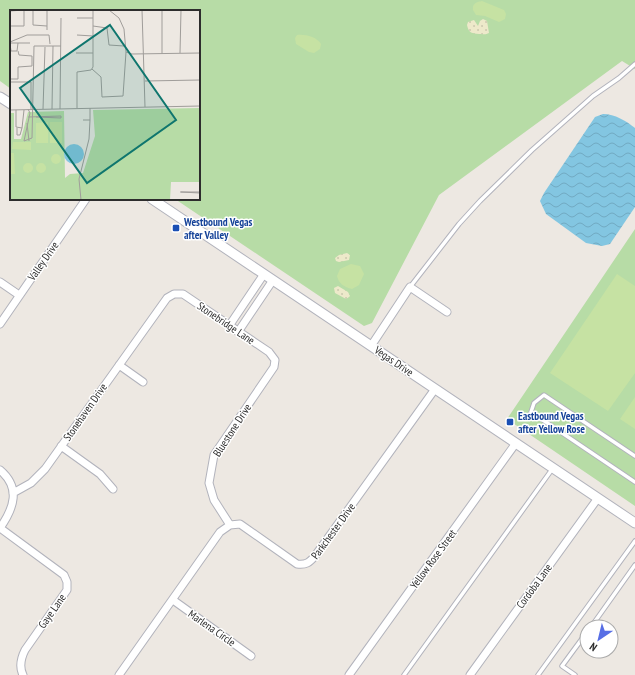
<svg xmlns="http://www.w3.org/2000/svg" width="635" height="675" viewBox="0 0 635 675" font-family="'PT Sans Narrow',sans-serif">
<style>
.green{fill:#b7dca6}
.sand{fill:url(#sand-dots)}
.pitch{fill:#c6e2a3}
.water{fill:url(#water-waves)}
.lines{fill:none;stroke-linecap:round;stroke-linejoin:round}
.lane-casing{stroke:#b2b3bc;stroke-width:5.5}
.street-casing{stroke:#b2b3bc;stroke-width:9}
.secondary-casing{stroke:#b2b3bc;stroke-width:11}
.lane{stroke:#fff;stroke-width:3.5}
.street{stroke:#fff;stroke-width:7}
.secondary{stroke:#fff;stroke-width:9}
.transit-dot{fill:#1a4fb4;stroke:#fff;stroke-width:1.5}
.labels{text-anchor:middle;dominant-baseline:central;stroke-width:3;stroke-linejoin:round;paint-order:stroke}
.transit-label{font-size:11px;font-weight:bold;fill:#164399;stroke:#fff;text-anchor:start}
.street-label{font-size:11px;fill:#2d2d2d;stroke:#fff}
.inset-road{fill:none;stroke:#a09d9a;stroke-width:1}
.view{fill:#0f766e;fill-opacity:0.15;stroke:#0f766e;stroke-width:2}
.inset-edge{fill:none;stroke:#2d2d2d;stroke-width:2}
</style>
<defs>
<pattern id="sand-dots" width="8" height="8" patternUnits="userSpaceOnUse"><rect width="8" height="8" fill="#ede9ca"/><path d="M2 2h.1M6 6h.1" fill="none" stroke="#ccc8ae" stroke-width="1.8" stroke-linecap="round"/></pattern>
<pattern id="water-waves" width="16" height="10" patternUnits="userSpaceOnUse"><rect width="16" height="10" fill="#83c6e1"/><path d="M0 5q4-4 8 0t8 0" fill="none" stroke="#71aac1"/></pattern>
</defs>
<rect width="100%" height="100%" fill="#ede8e2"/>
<path class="green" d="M0 0H635V69L622 61 439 195 372 323 364 326 175 199H199V11H11V89L0 81Z
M635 229V506L507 419Z"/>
<path class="sand" d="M483 19 487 21 489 33C485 35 484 34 479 34 472 33 469 34 467 25L468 22 474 20 478 26 480 21Z
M347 253 350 255 349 260 339 262 336 261 335 258 339 255Z
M338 286 348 292 350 296 349 297 346 299 335 293 334 288Z"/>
<path class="pitch" d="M482 1 504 10 506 14 505 19 499 22 485 16 476 15 473 10C472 4 476 2 482 1Z
M297 35C305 34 317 37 321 44L320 49 314 53 309 52 296 44 295 38Z
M351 264 360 266 364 274 359 285 352 289C344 287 339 284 337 276L340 269Z
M617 274 635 286V373L608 411 550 373Z
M635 397V429L620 419Z"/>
<path class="water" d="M603 114C615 114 626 121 635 128V207L610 244 602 246 586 243 546 214 540 201 544 193 595 117Z"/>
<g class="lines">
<defs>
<path id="lane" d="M410 287 459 224 480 201 532 150 575 112 593 96 619 78 635 64
M635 456 544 395 534 403 531 412 635 482
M591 627 635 565
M404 675 553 468
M538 675 635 541
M575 675 562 666 587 632"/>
<path id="street" d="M0 282 19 295
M0 324 86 199
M229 326 264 274
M238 332 273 280
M371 346 410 287 447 312
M119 365 143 382
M61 446 100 474 113 489
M0 470C21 488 14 508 0 528
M13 493 31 483 45 469 167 298 174 294H183L269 352 275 360 274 367 214 455 209 483 214 500 230 525
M0 528 64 575 67 582V590L25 650C21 658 19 667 23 675
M173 600 251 656
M119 675 220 532 230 525 240 524 297 564C306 565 309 563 315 556L435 389
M349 675 516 443
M470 675 598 498"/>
<path id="secondary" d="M0 97 11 104
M152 199 635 523"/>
</defs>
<use href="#lane" class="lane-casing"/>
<use href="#street" class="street-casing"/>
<use href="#secondary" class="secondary-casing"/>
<use href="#lane" class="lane"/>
<use href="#street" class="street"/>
<use href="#secondary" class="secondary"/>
</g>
<g class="transit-dot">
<rect x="172" y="224" width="8" height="8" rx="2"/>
<rect x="506" y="418" width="8" height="8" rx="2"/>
</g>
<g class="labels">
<g class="transit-label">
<text x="184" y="222">Westbound Vegas<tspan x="184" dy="13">after Valley</tspan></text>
<text x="518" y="416">Eastbound Vegas<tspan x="518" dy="13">after Yellow Rose</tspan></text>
</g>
<g class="street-label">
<text transform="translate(43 261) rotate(-55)">Valley Drive</text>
<text transform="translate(226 323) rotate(34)">Stonebridge Lane</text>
<text transform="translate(394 361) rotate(34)">Vegas Drive</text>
<text transform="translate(85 412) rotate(-55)">Stonehaven Drive</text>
<text transform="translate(232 430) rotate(-57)">Bluestone Drive</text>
<text transform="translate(333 531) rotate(-54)">Parkchester Drive</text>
<text transform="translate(433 559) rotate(-54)">Yellow Rose Street</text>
<text transform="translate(534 586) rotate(-54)">Cordoba Lane</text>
<text transform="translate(52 611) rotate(-55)">Gaye Lane</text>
<text transform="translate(212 628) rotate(35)">Marlena Circle</text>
</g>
</g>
<g transform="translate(10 10)">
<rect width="190" height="190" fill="#ede8e2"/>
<path d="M190 98V172H161L160 190H0V103H4V129H11L18 102 54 101 55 168 60 164 73 163 85 126 83 100Z" fill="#b7dca6"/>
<path d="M38 112V133H26V113ZM40 112H52V133H40ZM3 132H21V140L2 139ZM0 143H4L5 164H0ZM41 149a5 5 0 1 1 10 0a5 5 0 1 1-10 0ZM26 158a5 5 0 1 1 10 0a5 5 0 1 1-10 0ZM13 158a5 5 0 1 1 10 0a5 5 0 1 1-10 0Z" fill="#c6e2a3"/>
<path d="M54 144a10 10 0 1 1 20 0a10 10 0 1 1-20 0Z" fill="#83c6e1"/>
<path class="inset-road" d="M23 0V15L37 16M132 0 135 97M0 1 14 0V16H0M67 8H83M83 16 97 18 99 35 114 36M37 20V0M67 25 83 26M0 32 17 25H39L40 34M0 33H20M0 34 1 41H7L8 33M116 42 122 44 190 43M66 43H83M170 43 171 0M152 44V0M82 59 91 67 92 87 113 86 116 42 114 19 109 8 99 0M0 69H8V57L22 56V46L9 45 8 41M135 71 190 70M0 72H21V99M67 98V62L81 60 83 57V0M18 99 20 103 14 131 22 128 24 36H51M33 99 35 37M42 99 43 36M50 99 51 8M0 100 190 96M6 100V117L12 118 14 100M18 107 51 106V108L26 107M73 110H80V98M17 113 19 131M7 118V125H10L12 118M170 182H190M171 182 190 183M71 190 69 169 79 129 80 110"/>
<path class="view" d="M100 15 166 110 77 173 10 78Z"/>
<rect width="190" height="190" class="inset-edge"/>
</g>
<g transform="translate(599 639) rotate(215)"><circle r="19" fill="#ffffff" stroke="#ababab"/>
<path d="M0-3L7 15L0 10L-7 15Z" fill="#576ee5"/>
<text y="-6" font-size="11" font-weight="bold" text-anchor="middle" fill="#2d2d2d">N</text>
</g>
</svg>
